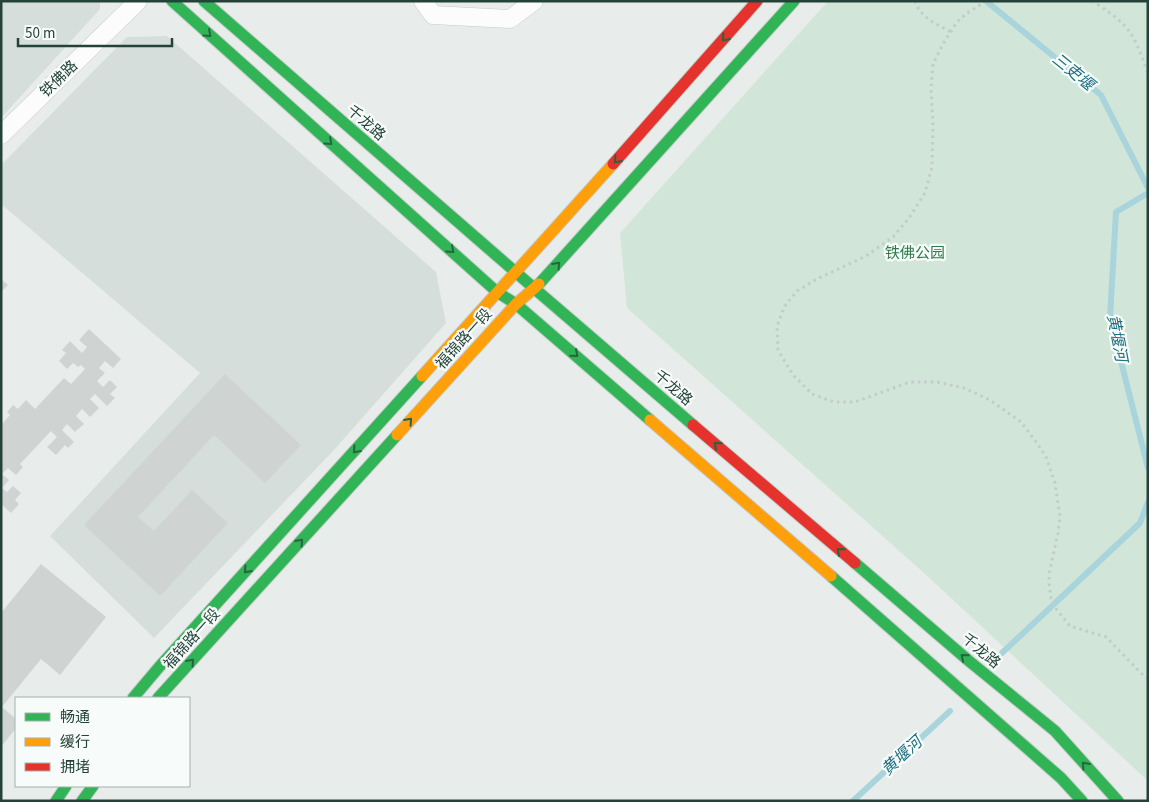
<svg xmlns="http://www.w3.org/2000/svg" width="1149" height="802" viewBox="0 0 1149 802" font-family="'Source Sans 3','Noto Sans SC',sans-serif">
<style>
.built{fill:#d6dedb}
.green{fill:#d1e6d8}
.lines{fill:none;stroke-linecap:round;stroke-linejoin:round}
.stream{stroke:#a9d4db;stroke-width:6}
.building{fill:#cfd4d2}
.street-casing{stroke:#c5cac8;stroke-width:19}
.fast-casing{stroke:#c3cbc8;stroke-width:13}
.slow-casing{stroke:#c3cbc8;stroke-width:13}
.jam-casing{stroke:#c3cbc8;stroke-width:13}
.path{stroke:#c3ccca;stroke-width:3;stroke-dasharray:2.5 4;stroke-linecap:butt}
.street{stroke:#fcfcfc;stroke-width:18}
.fast{stroke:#30b455;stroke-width:11}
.slow{stroke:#ff9f0a;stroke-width:11}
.jam{stroke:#e5322d;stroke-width:11}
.oneway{stroke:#286442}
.labels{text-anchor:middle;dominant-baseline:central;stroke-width:4.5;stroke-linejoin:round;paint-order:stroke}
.street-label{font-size:15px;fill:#24423a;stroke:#f7fbf9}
.park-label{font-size:15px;fill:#2d7a4b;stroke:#f7fbf9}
.water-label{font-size:16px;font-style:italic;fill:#1c6f80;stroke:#f7fbf9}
</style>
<rect width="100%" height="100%" fill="#e8edeb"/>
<path class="built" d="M1 1H100V9L1 118Z
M167 36 436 272 446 323 334 450 154 638 50 536 200 373 1 204V165L127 37Z"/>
<path class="green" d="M828 1H1148V781L925 574 627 308 620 233Z"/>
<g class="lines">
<path class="stream" d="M986 1 1101 95 1148 188
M1148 193 1116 212 1110 318 1148 468
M1002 653 1140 523 1148 502
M853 801 950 711"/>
</g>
<path class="building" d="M1 279 8 285 1 292Z
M89 329 121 359 113 368 105 361 99 368 105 373 97 381 103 387 110 380 117 387 110 394 115 398 107 406 95 394 90 399 99 408 90 417 82 409 76 416 84 424 75 432 67 424 62 430 74 442 68 448 65 445 56 455 47 447 57 437 51 431 20 464 23 467 16 475 8 468 2 474 9 480 2 488 7 492 13 486 21 493 15 500 19 504 11 513 1 504V425L10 415 7 412 13 405 18 409 26 400 35 409 64 378 71 384 85 369 81 365 78 367 73 363 67 369 59 361 66 353 62 350 70 341 82 353 87 347 79 340Z
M225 374 301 445 265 483 214 435 138 517 154 531 192 490 228 523 160 596 84 525Z
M41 564 106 617 60 675 41 659 2 707 16 719V728L1 747V613Z"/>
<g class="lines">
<defs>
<path id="street" d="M423 1 433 15 510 19 534 1
M1 135 138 1"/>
<path id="fast" d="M172 1 497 292 516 304 650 420
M204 1 535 289 693 425
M539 284 794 1
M855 563 969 661 1055 731 1118 801
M831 576 1061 778 1082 801
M133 698 160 666 422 376
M158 698 397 435
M56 801 66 786
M82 801 93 786"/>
<path id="slow" d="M422 376 613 164
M650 420 831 576
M397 435 516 304 539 284"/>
<path id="jam" d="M613 164 757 1
M693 425 855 563"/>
</defs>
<use href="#street" class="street-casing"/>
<use href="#fast" class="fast-casing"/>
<use href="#slow" class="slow-casing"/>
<use href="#jam" class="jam-casing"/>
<path class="path" d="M915 1C921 18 935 23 951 32
M986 1 966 14 957 22 943 44 933 64 931 89 933 124 932 167 925 193 909 218 893 237 866 256 815 280 797 291 784 307 777 327 778 350 793 375 812 394 834 402H855L910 382H937L964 388 990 400 1021 422 1037 443 1046 457 1055 483 1060 517 1058 533 1049 574V583L1051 598 1057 610 1070 626 1106 637 1143 675 1148 678
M1092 1C1105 9 1123 21 1131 34 1139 46 1143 61 1148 74"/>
<use href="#street" class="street"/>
<use href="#fast" class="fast"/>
<use href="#slow" class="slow"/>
<use href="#jam" class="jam"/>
</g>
<defs><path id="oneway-chevron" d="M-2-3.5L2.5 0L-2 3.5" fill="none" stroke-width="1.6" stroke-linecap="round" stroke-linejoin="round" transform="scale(1.25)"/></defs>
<g class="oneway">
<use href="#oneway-chevron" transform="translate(208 34) rotate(42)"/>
<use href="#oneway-chevron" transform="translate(725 38) rotate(131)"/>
<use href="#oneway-chevron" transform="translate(329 142) rotate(42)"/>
<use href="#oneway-chevron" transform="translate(617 160) rotate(131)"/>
<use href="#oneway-chevron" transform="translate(451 250) rotate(42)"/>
<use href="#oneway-chevron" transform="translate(557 265) rotate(-48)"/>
<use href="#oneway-chevron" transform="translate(575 354) rotate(41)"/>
<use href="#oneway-chevron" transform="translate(409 421) rotate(-48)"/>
<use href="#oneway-chevron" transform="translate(717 445) rotate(-139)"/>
<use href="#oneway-chevron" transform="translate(356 450) rotate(132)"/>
<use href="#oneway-chevron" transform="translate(300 542) rotate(-48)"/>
<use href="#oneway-chevron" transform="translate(840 551) rotate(-139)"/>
<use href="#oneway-chevron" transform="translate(247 570) rotate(132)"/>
<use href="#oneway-chevron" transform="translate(964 657) rotate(-140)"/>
<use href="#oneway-chevron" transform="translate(191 662) rotate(-48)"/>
<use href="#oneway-chevron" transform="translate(1085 765) rotate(-132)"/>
</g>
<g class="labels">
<g class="street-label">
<text transform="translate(59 79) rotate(-44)">铁佛路</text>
<text transform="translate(366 123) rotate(41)">千龙路</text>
<text transform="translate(464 339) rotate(-48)">福锦路一段</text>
<text transform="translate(673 388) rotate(41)">千龙路</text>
<text transform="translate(192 639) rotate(-48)">福锦路一段</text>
<text transform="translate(981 651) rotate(40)">千龙路</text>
</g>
<g class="park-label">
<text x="915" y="253">铁佛公园</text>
</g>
<g class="water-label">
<text transform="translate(1073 72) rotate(39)">三吏堰</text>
<text transform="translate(1117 338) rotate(79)">黄堰河</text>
<text transform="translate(902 756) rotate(-43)">黄堰河</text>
</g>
</g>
<rect width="1149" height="802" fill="none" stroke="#24423a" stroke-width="5"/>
<rect x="15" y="697" width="175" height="90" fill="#f7fbf9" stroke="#a3b1ad"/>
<rect x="25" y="713" width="25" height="8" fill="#30b455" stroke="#a3b1ad"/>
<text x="60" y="722" font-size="15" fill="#24423a">畅通</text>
<rect x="25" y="738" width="25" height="8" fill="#ff9f0a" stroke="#a3b1ad"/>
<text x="60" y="747" font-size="15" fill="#24423a">缓行</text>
<rect x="25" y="763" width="25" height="8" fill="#e5322d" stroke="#a3b1ad"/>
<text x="60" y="772" font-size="15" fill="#24423a">拥堵</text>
<path d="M18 38v8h154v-8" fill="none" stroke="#24423a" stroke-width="2.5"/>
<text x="25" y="38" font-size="15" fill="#24423a" stroke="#f7fbf9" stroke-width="4" paint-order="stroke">50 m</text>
</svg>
